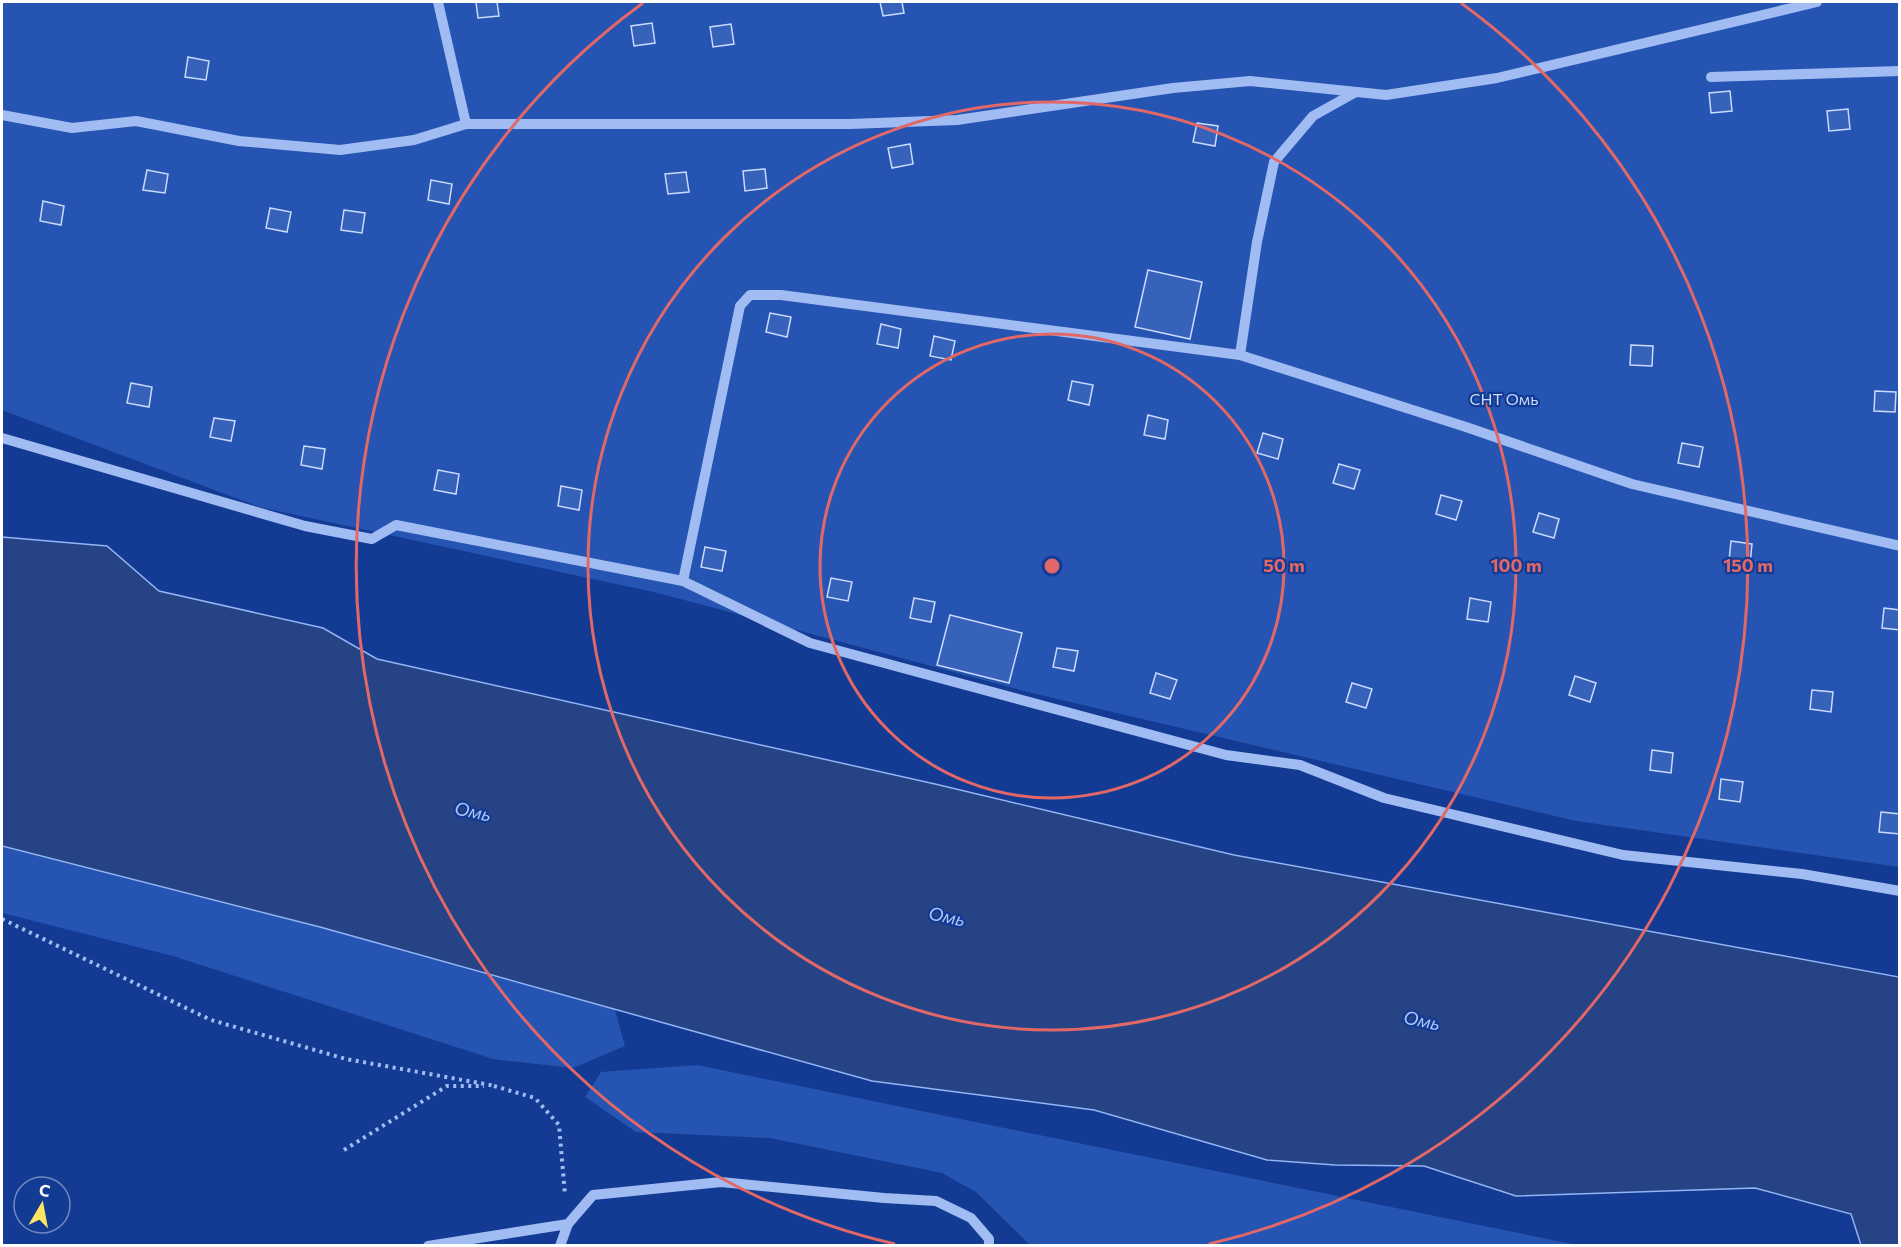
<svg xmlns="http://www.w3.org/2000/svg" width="1901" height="1247" viewBox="0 0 1901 1247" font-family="Commissioner,sans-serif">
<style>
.green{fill:#2554b2}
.water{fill:#264386;stroke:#93b4f5;stroke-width:1.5}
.building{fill:#3762ba;stroke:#c9dafd;stroke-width:1.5}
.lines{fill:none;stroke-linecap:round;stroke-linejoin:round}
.path{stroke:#a1bcf2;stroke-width:4;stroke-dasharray:3 4.5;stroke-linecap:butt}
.minor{stroke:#a1bcf2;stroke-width:10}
.ring{fill:none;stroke:#e26868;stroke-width:3}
.labels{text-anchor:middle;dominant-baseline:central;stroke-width:4.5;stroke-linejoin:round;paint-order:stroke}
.park-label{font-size:16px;fill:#c9dafd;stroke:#133b93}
.water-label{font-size:18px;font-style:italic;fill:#aec7f9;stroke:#133b93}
.centre{fill:#e26868;stroke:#133b93;stroke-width:3}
.ring-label{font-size:18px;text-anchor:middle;font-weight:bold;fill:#e26868;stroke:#133b93;stroke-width:4.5;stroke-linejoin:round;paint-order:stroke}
</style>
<rect width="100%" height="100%" fill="#133b93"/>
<path class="green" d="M2 2H1899V867L1576 821 1036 694 658 593 259 507 2 410Z
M2 825 607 982 625 1046 573 1068 493 1059 173 956 2 913Z
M697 1065 1577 1245H1030L976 1192 942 1173 770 1138 636 1132 585 1097 601 1072Z"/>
<path class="water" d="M2 537 107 546 159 591 323 628 377 659 935 784 1234 855 1899 977V1245H1861L1851 1214 1755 1188 1516 1196 1424 1166 1335 1165 1267 1160 1094 1110 872 1081 320 927 2 846Z"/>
<path class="building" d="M476 2H497L499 16 478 18Z
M880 2H902L904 13 883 16Z
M652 23 655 43 634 46 631 26Z
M731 24 734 44 713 47 710 27Z
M188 57 209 61 206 80 185 77Z
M1730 91 1732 111 1711 113 1709 93Z
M1848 109 1850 129 1829 131 1827 111Z
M1197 123 1218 126 1215 146 1193 142Z
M910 144 913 164 892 168 888 148Z
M765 169 767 188 745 191 743 171Z
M147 170 168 174 165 193 143 190Z
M686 172 689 192 668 194 665 174Z
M431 180 452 184 449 204 428 200Z
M43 201 64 206 61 225 40 221Z
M270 208 291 212 287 232 266 228Z
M344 210 365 213 362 233 341 230Z
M1148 270 1202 282 1190 339 1135 327Z
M770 313 791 317 787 337 766 332Z
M881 324 901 329 898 348 877 344Z
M934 336 955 341 951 360 930 356Z
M1631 345 1653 346 1652 366 1630 365Z
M1072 381 1093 385 1089 405 1068 400Z
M131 383 152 387 149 407 127 403Z
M1875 391 1896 392 1895 412 1874 411Z
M1148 415 1168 420 1165 439 1144 435Z
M214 418 235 421 231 441 210 437Z
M1263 433 1283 439 1278 459 1257 453Z
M1682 443 1703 447 1699 467 1678 463Z
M304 446 325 449 322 469 301 465Z
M1339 464 1360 470 1354 489 1333 483Z
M438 470 459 474 456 494 434 490Z
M561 486 582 490 579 510 558 506Z
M1441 495 1462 501 1456 520 1436 514Z
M1539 513 1559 519 1554 538 1533 532Z
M1731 541 1752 544 1750 564 1729 561Z
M705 547 726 551 722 571 701 567Z
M831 578 852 582 848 601 827 597Z
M914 598 935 602 931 622 910 618Z
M1470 598 1491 602 1488 622 1467 619Z
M1884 608 1900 610V630L1882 628Z
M950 615 1022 633 1009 683 937 665Z
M1057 648 1078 651 1074 671 1053 667Z
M1156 673 1177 680 1170 699 1150 693Z
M1575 676 1596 683 1590 702 1569 695Z
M1352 683 1372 689 1366 708 1346 702Z
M1812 690 1833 692 1831 712 1810 709Z
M1652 750 1673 753 1671 773 1650 770Z
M1721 779 1743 782 1740 802 1719 799Z
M1881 812 1900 814V834L1879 832Z"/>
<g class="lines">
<path class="path" d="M2 919 211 1020 346 1059 496 1086
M494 1086 535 1098 559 1125 565 1195
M344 1150 447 1086H484"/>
<path class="minor" d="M438 2 466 124
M1711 77 1900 71
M2 115 72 128 136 121 239 141 340 150 414 140 466 124H850L957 120 1173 88 1250 81 1386 95 1497 78 1817 2
M1240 355 1257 242 1274 162 1313 116 1356 92
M2 438 305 526 372 539 396 525 683 581 740 306 750 295H781L1240 355 1466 427 1632 484 1900 546
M683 581 810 643 1226 755 1300 765 1384 798 1623 855 1802 874 1900 891
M428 1246 568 1224
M560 1246 568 1224 593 1195 721 1182 884 1198 936 1201 971 1218 989 1239V1246"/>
</g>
<g class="ring">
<circle cx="1052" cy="566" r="232"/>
<circle cx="1052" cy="566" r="464"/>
<path d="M895 1244A696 696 0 0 1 643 3M1461 3A696 696 0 0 1 1209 1244"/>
</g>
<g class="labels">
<g class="park-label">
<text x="1504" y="398">СНТ Омь</text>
</g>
<g class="water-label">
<text transform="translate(473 811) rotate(12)">Омь</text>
<text transform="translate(947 916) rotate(12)">Омь</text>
<text transform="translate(1422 1020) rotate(12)">Омь</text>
</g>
</g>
<circle cx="1052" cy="566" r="9" class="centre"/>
<g class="ring-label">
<text x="1284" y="572">50 m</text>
<text x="1516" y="572">100 m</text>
<text x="1748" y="572">150 m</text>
</g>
<rect width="1901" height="1247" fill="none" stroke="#ffffff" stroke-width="6"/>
<g transform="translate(42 1205) rotate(10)"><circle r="28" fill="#133b93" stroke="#7189be" stroke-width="1.5"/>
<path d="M0-4.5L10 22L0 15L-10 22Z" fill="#ffe562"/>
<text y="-9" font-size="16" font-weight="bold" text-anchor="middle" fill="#ffffff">С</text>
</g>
</svg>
